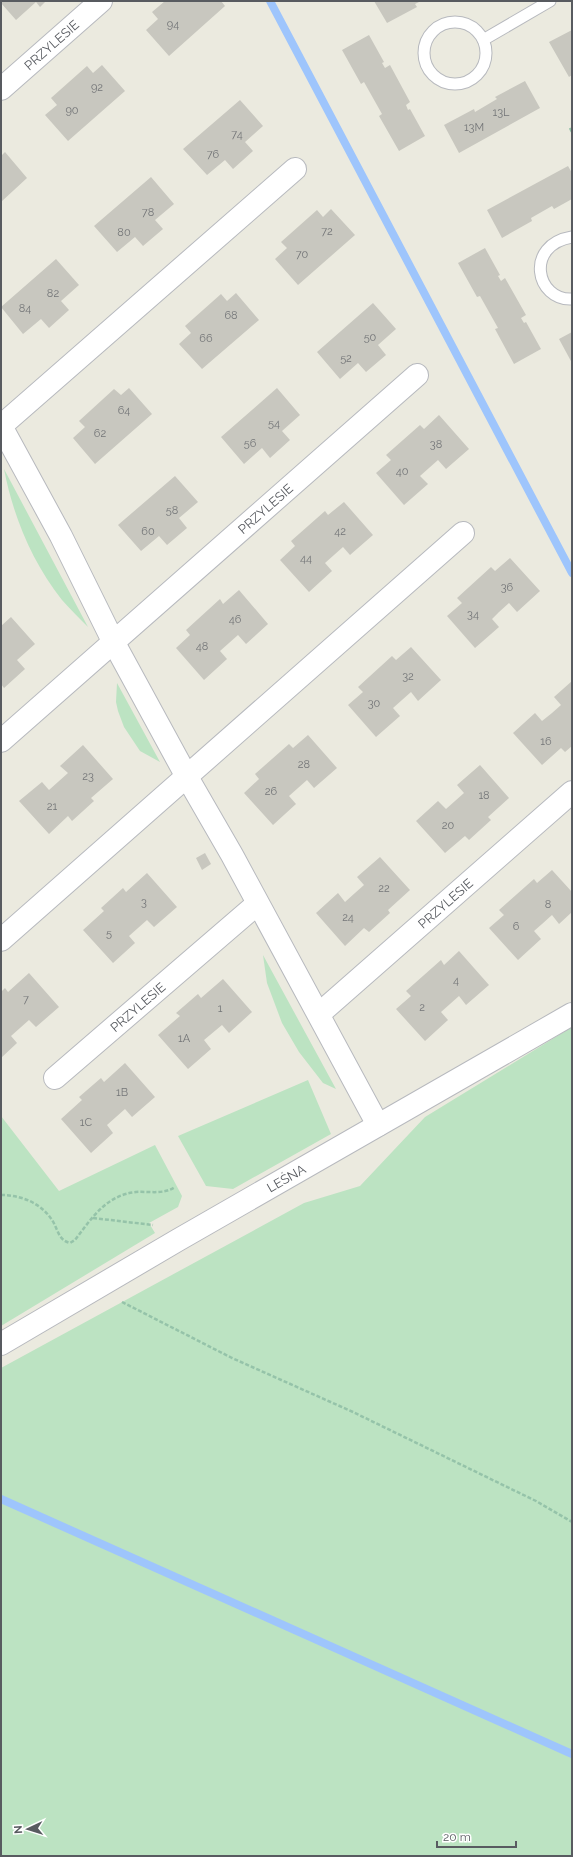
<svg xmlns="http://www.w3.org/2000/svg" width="573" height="1857" viewBox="0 0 573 1857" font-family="Raleway,sans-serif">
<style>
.green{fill:#bce3c2}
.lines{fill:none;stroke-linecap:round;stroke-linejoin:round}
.stream{stroke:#9ec5fc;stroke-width:8}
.building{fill:#c8c7bf}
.lane-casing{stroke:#b7b9be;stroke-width:13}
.street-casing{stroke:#b7b9be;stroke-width:24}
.path{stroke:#95c3a9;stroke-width:2.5;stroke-dasharray:4 2;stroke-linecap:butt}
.lane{stroke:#fff;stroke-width:11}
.street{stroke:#fff;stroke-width:22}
.labels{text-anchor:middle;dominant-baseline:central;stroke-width:3;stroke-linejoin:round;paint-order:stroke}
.number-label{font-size:11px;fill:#747678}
.street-label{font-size:13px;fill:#585b60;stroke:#fff}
</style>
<rect width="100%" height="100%" fill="#ebeadf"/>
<path class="green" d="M4 469 88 627C79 618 70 609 62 600 32 562 13 516 4 469Z
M117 683 160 762 140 751 124 727 118 711 116 702Z
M263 955 336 1089 323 1083 299 1052 282 1023 267 983Z
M572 1027V1856H1V1368L304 1203 360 1186 425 1117Z
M308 1080 331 1134 233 1189 206 1186 178 1136Z
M1 1116 59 1191 155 1145 182 1196 178 1207 149 1223 155 1233 1 1326Z"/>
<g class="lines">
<path class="stream" d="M270 1 572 573
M1 1499 572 1754"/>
</g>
<path class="building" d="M1 1H46L40 7 36 2 16 20 1 3Z
M165 1H221L225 6 169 56 146 30 158 19 152 12Z
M374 1H421L415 4 417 7 387 23Z
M572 30V75L569 77 549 42Z
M369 35 384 62 382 63 385 68 390 65 410 102 406 105 408 110 410 109 425 136 399 151 379 116 382 114 364 82 361 84 342 50Z
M102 65 125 91 68 141 45 115 57 105 51 98 87 66 93 73Z
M525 81 540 108 459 153 444 125 474 109 475 112 497 99 495 97Z
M240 100 263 126 245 142 253 151 233 169 225 160 207 175 183 149Z
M5 152 27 178 1 202V156Z
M568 166 572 173V199L554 209 552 206 531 218 532 221 502 238 487 210Z
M151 177 174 204 155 220 163 229 143 246 135 237 117 252 94 226Z
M331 209 355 235 298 285 275 259 287 248 281 242 317 210 323 217Z
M485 248 500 275 498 276 501 281 505 278 526 315 521 318 524 323 526 322 541 349 514 364 495 329 498 328 480 296 477 297 458 263Z
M56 259 79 285 61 301 69 310 49 328 41 319 23 334 1 307Z
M236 293 259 320 202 369 179 344 191 333 185 326 221 294 227 301Z
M373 303 396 329 378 345 386 355 366 372 358 363 340 379 317 352Z
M572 332V363L559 339Z
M129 388 152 414 95 464 73 438 85 427 79 421 114 389 121 395Z
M277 388 300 415 282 431 290 440 270 458 262 448 244 464 221 437Z
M439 415 469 449 446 469 438 460 420 476 428 484 404 505 376 473 391 460 386 455 420 425 424 429Z
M175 476 198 502 179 518 187 528 167 545 159 536 141 551 118 525Z
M344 502 373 535 350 555 343 547 325 563 332 571 309 592 280 560 295 546 291 541 325 511 328 515Z
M510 558 540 591 517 612 509 603 499 612 492 619 499 627 475 648 447 616 462 603 457 598 491 567 495 571Z
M239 590 268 624 246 644 238 635 220 651 227 659 204 680 176 648 190 635 186 630 220 599 223 604Z
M11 617 35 644 17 660 25 669 4 688 1 684V626Z
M411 647 441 680 418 701 411 692 393 708 400 716 376 737 348 705 363 692 358 687 392 656 396 660Z
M572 681V746L565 752 561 748 542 765 513 733 535 713 542 721 552 713 561 705 554 697Z
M308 735 337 768 314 788 307 780 289 796 296 804 273 825 244 793 259 779 255 774 289 744 293 748Z
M83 745 113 779 91 798 94 801 72 821 68 816 49 834 19 801 42 782 49 790 68 773 60 766Z
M480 765 509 798 488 817 491 820 469 840 465 836 445 853 416 821 438 801 446 809 464 793 457 785Z
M205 853 211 864 202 870 196 858Z
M380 857 410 890 388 910 390 913 369 932 364 928 345 946 316 913 338 893 345 902 355 893 364 885 357 877Z
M552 870 572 892V912L559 924 552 915 542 924 534 931 541 939 518 960 489 928 504 915 499 910 534 879 537 883Z
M147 873 177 907 154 927 147 920 129 936 135 943 113 963 83 930 104 911 101 908 123 888 126 892Z
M459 951 489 985 466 1005 459 996 441 1012 448 1020 425 1041 396 1009 411 996 406 991 441 960 444 965Z
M29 973 59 1007 36 1027 29 1020 11 1036 17 1043 1 1058V992L5 988 8 992Z
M223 979 252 1012 229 1033 222 1025 204 1040 211 1049 188 1069 158 1035 180 1016 176 1013 198 994 201 998Z
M125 1063 155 1097 132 1117 125 1109 107 1125 113 1133 91 1153 61 1119 82 1100 79 1097 101 1078 104 1082Z"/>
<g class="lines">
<defs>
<path id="lane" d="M424 53a31 31 0 1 1 62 0a31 31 0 1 1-62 0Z
M483 40 550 1
M572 237C524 245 536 301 572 299"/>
<g id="street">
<path id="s1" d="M1 89 101 1"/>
<path d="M1 426 61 536 114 643 187 777 232 855 378 1125"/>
<path d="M1 426 295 169"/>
<path id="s2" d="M1 741 417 375"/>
<path d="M1 940 463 533"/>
<path id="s3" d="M319 1014 572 792"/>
<path id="s4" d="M55 1078 257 904"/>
<path id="s5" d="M1 1344 178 1240 572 1014"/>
</g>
</defs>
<use href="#lane" class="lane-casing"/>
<use href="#street" class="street-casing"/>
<path class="path" d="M570 128 572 132
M1 1195C21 1195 41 1203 52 1220 58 1229 58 1240 70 1243L75 1240C91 1219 106 1195 136 1192 149 1191 163 1195 175 1187
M93 1218 153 1225
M122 1302 232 1358 353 1412 536 1501 572 1522"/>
<use href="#lane" class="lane"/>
<use href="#street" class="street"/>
</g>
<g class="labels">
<g class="number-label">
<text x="173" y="24">94</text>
<text x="97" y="87">92</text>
<text x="72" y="110">90</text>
<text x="501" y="112">13L</text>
<text x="474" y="127">13M</text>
<text x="237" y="134">74</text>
<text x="213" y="154">76</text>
<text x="148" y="212">78</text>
<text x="327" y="231">72</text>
<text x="124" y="232">80</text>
<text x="302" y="254">70</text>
<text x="53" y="293">82</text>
<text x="25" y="308">84</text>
<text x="231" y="315">68</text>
<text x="370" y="337">50</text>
<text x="206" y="338">66</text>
<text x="346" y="358">52</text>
<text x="124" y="410">64</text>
<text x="274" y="423">54</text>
<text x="100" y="433">62</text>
<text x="250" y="443">56</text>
<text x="436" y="444">38</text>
<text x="402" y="471">40</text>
<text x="172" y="510">58</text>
<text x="148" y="531">60</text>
<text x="340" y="531">42</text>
<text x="306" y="558">44</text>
<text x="507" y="587">36</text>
<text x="473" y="614">34</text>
<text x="235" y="619">46</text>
<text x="202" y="646">48</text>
<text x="408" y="676">32</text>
<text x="374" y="703">30</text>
<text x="546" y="741">16</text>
<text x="304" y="764">28</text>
<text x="88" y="776">23</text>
<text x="271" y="791">26</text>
<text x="484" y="795">18</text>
<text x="52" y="806">21</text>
<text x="448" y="825">20</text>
<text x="384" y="888">22</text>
<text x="144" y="902">3</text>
<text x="548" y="904">8</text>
<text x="348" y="917">24</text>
<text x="516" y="926">6</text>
<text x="109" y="933">5</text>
<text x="456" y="980">4</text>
<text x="26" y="999">7</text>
<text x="422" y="1007">2</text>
<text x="220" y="1008">1</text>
<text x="184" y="1038">1A</text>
<text x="122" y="1092">1B</text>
<text x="86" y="1122">1C</text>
</g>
<g class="street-label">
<text stroke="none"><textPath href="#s1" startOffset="67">PRZYLESIE</textPath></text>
<text stroke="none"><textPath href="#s2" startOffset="352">PRZYLESIE</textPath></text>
<text stroke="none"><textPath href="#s3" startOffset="168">PRZYLESIE</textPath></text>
<text stroke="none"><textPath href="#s4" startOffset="109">PRZYLESIE</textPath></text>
<text stroke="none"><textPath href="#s5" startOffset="330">LEŚNA</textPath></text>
</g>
</g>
<rect width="573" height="1857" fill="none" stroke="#585b60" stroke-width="4"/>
<g transform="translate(28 1829) rotate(266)" stroke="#ffffff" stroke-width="3" paint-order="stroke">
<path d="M0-3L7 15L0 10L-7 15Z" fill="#585b60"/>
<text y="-6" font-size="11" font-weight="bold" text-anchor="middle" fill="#585b60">N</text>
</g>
<path d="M437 1841v6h79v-6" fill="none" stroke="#585b60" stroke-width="2"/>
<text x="443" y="1841" font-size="12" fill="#585b60" stroke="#ffffff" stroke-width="3" paint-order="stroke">20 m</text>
</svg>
